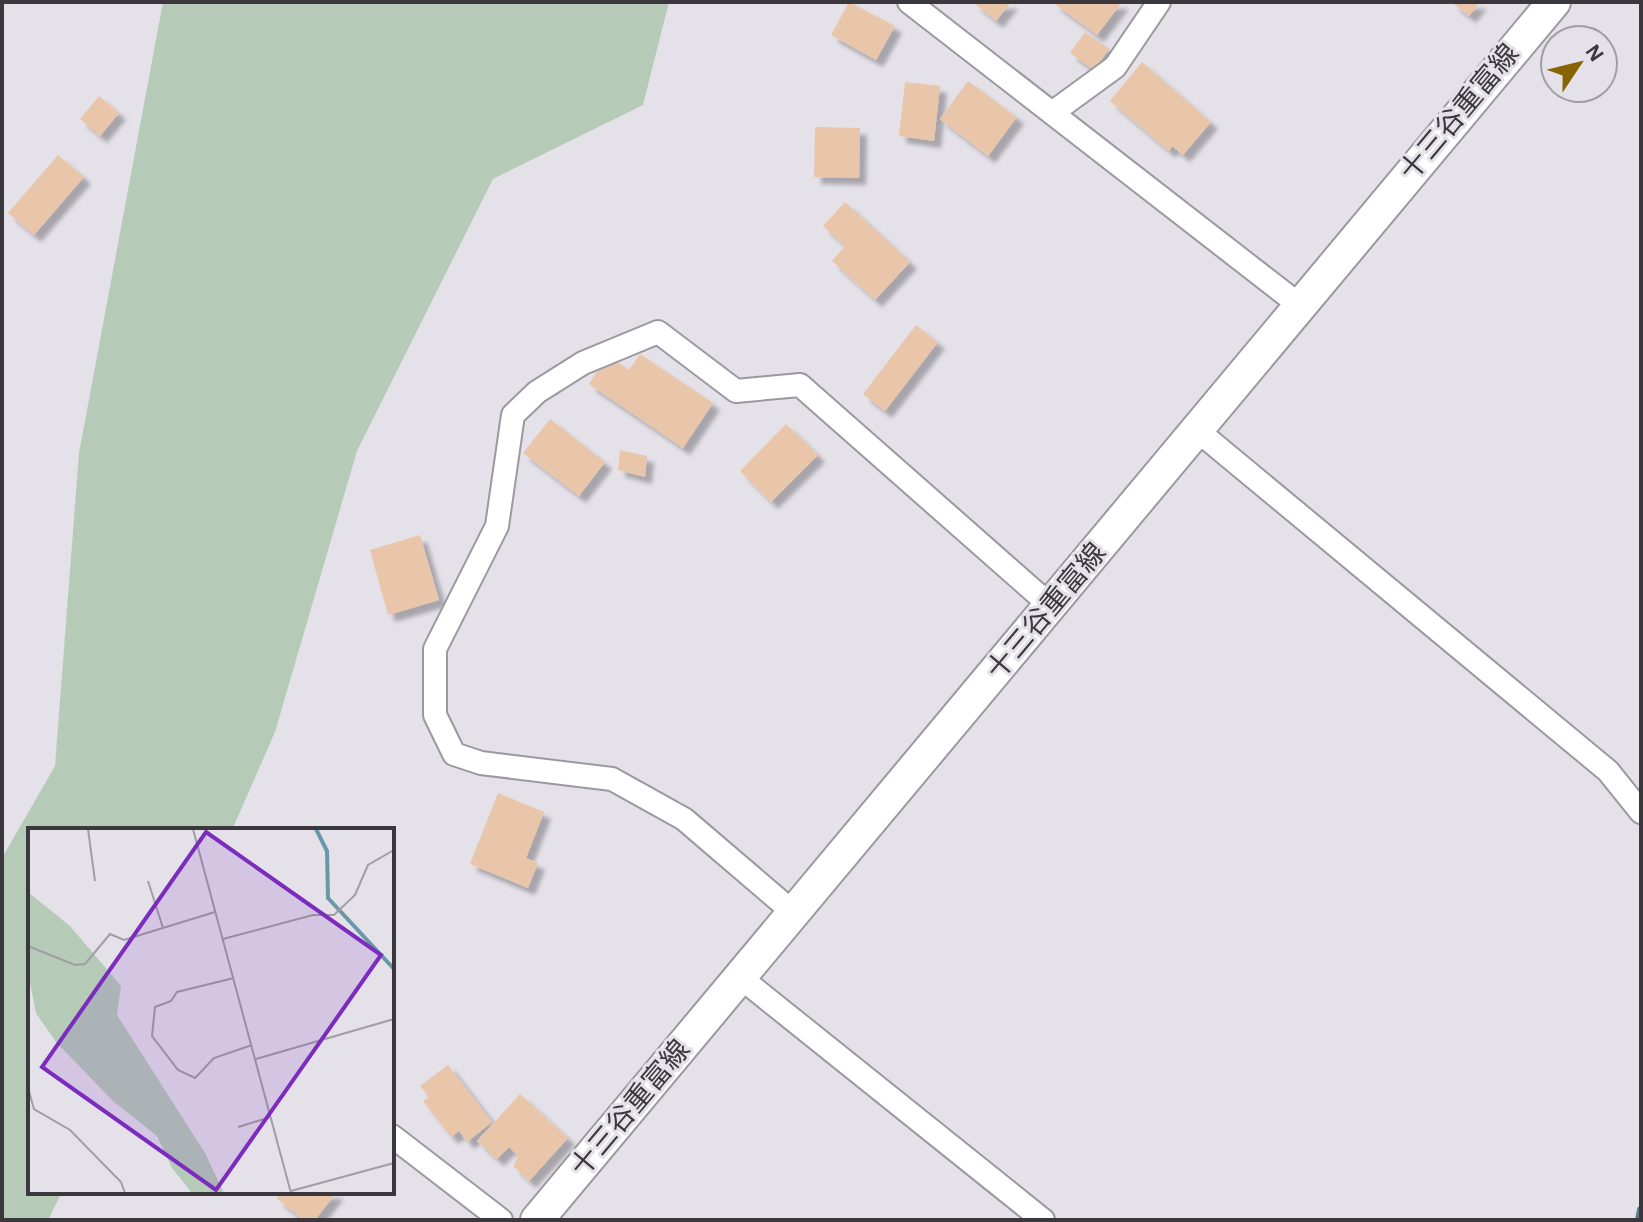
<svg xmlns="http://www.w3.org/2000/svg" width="1643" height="1222" viewBox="0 0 1643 1222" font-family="'Alegreya Sans','Noto Sans JP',sans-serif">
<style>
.green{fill:#b6cbb7}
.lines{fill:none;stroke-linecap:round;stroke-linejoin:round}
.stream{stroke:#5c7b88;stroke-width:8}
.building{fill:#e9c6a9;filter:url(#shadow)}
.street-casing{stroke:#9b98a0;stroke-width:26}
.secondary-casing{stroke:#9b98a0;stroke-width:36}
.street{stroke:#fff;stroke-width:22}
.secondary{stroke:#fff;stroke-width:32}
.labels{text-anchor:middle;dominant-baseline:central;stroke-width:6;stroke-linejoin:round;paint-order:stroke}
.street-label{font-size:28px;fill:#3a383c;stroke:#e4e1e9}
.inset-river{fill:none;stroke:#6a98a9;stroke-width:4}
.inset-road{fill:none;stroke:#a09da4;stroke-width:2}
.view{fill:#7b2cbf;fill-opacity:0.15;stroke:#7b2cbf;stroke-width:4}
.inset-edge{fill:none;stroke:#3a383c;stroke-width:4}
</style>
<defs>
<filter id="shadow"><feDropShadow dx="7" dy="7" stdDeviation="2" flood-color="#0004"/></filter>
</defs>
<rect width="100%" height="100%" fill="#e4e1e9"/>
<path class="green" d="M163 2H669L643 105 493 179 357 451 275 732 232 830H30V1192H62L48 1220H2V858L55 766 79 453Z"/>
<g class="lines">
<path class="stream" d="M1639 1220 1641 1210"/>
</g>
<path class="building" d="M849 2 895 26 876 60 831 35Z
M973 2H1011L996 21Z
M1052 2H1122L1097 35Z
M1451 2H1480L1469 16Z
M1085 32 1109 49 1094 70 1070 53Z
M1142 62 1211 122 1183 155 1172 146 1169 151 1110 101Z
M968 81 1017 117 988 156 940 119Z
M905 82 940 86 934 141 899 136Z
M99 96 119 113 100 136 80 119Z
M815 127 860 128 859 178 814 177Z
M58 155 84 177 34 235 8 213Z
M845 202 910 262 875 300 832 261 845 246 823 226Z
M916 325 938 342 885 411 863 394Z
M640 354 713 403 683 448 589 384 607 355 629 370Z
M550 419 605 462 579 496 523 453Z
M786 424 818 455 771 502 740 471Z
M620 450 647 456 645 477 618 470Z
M420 535 439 600 388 615 370 550Z
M498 793 544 812 526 858 538 863 528 888 470 864Z
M448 1065 492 1122 467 1142 459 1131 451 1137 423 1101 429 1097 420 1086Z
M520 1094 568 1138 529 1181 513 1166 518 1156 509 1147 497 1159 477 1141Z
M282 1192H337L315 1220H304L277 1199Z"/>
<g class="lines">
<defs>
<path id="street" d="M909 2 1298 304
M1052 113 1115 67 1159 2
M1198 431 1608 771 1641 812
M795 914 684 819 612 779 481 763 454 754 435 715V649L497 526 513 415 537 392 583 363 658 332 736 391 800 385 1052 607
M741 978 1043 1220
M392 1136 501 1220"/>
<path id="secondary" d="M537 1220 1554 2"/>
</defs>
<use href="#street" class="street-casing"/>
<use href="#secondary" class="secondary-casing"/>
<use href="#street" class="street"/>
<use href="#secondary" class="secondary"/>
</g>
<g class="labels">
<g class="street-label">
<text transform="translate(1460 113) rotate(-50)">十三谷重富線</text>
<text transform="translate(1047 612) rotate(-50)">十三谷重富線</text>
<text transform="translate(631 1109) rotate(-50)">十三谷重富線</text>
</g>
</g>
<g transform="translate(28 828)">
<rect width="366" height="366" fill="#e4e1e9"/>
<path d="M0 64 42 98 93 158 89 187 177 325 196 365H164L144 340 129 308 86 274 28 214 8 185 0 145Z" fill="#b6cbb7"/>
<path class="inset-river" d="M288 1 299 23 300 70 366 141"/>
<path class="inset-road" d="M60 1 67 53M165 1 263 365M120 53 135 100M195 111 285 87H306L327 67 340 37 366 22M0 118 47 137 57 136 82 106 96 112 187 84M206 150 149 164 143 173 127 179 124 208 150 242 167 250 186 230 224 217M0 230V258M228 231 366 191M0 260 6 281 42 302 93 354 97 365M210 299 243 289M263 363 366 335"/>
<path class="view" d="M178 4 353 127 188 362 14 239Z"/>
<rect width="366" height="366" class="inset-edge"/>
</g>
<rect width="1643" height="1222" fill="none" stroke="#3a383c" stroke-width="8"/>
<g transform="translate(1579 64) rotate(55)"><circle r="38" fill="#e4e1e9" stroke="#a09da4" stroke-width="2"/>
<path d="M0-6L14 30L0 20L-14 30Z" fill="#866400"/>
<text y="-12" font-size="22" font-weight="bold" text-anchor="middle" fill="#3a383c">N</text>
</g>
</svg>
